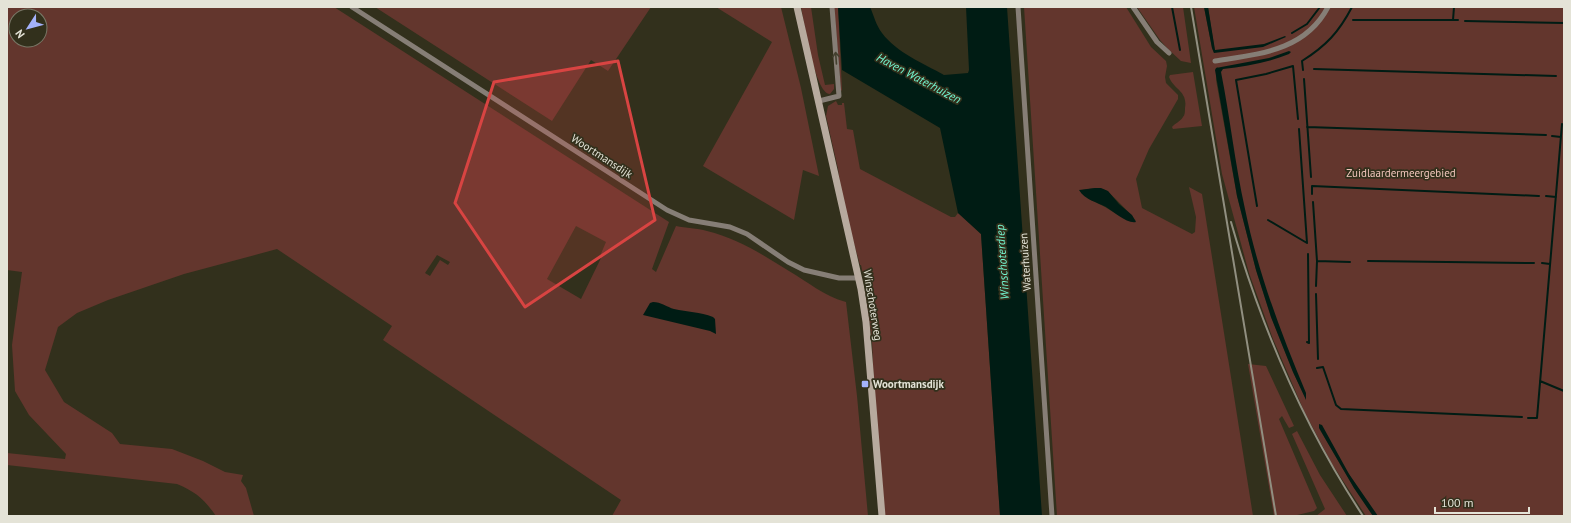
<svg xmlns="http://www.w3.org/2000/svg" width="1571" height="523" viewBox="0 0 1571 523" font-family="'PT Sans',sans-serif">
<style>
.green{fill:#63362d;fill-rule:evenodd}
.water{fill:#001c14}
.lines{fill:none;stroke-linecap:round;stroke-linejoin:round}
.stream{stroke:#001c14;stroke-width:2}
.minor{stroke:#867e76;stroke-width:5}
.secondary{stroke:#b7aa9e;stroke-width:7}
.rail{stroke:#918f80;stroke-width:2}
.oneway{stroke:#43402e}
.marked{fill:#d84442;fill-opacity:0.2;stroke:#d84442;stroke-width:3;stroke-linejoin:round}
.poi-dot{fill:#a4b2fc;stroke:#32301c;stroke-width:1.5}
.labels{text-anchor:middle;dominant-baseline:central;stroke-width:3.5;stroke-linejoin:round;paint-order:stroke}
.street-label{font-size:11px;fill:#e4e3d7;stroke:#32301c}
.park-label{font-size:11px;fill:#f2c6bc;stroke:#32301c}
.poi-label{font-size:11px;font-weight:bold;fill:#e4e3d7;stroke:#32301c;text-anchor:start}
.water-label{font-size:12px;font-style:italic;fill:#73f7d1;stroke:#32301c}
</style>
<rect width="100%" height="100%" fill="#32301c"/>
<path class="green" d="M7 7H334L669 222 652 269 656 272 676 226C686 228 697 228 707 231 737 238 763 255 789 271 808 282 824 296 846 302L857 396 868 516H612L621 500 383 340 392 326 277 249 184 274 108 300 77 313 58 327 45 370 64 402 112 433 120 444 172 449 203 461 225 472 243 475 241 481 246 488 254 516H216C204 499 196 492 177 484L7 465V453L65 459 66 454 29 415 15 391 12 345 22 272 7 270ZM16 16H40V40H16ZM576 226 606 242 600 256 601 258 581 299 547 279ZM437 255 450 262 448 265 440 260 430 276 425 273Z
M375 7H651L608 71 591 60 552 121Z
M716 7H781L801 88 819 176 803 170 794 220 703 166 772 42Z
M801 7H811L818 55 825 85 834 84V89L830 94C815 94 804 21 801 7Z
M834 7H838L842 90 841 91Z
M1024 7H1126L1151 47 1166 61 1167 66 1165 77 1166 83 1178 95V99L1149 149 1136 179 1142 208 1192 234 1195 232 1196 217 1189 187 1202 194 1253 516H1057ZM1095 188C1099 189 1104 189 1107 191 1110 193 1134 217 1136 221L1118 215 1105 207 1089 199 1082 190Z
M1137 7H1183L1191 63 1181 61 1168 49 1160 40Z
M1194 7H1204L1212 48 1214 53 1215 52 1208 7H1564V516H1376L1319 428 1354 488 1373 516H1366L1332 464 1304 411 1273 339 1249 273 1222 174ZM1218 67 1244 218 1274 319 1306 399 1293 372 1271 317 1256 270 1237 196 1216 80V68Z
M1193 72 1202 126 1173 129 1172 127C1175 123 1180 122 1183 117 1185 115 1185 111 1185 108 1188 91 1174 90 1169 77L1170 75Z
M836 101 838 105H842V103H844L847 129 853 130 860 169 951 217H955L958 213 981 234 1000 516H885L874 391 872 340 865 288H866L861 265H860L843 204 838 169 826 116 828 106Z
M1248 364 1266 366 1294 426 1289 428 1282 416 1279 419 1317 508 1314 511 1293 516H1274Z
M1297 431 1320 475 1347 516H1316L1325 509 1292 434Z"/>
<path class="water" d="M838 7H870C874 16 876 25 882 33 897 53 923 63 944 75L968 73 969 70 966 7H1007L1042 516H1000L981 234 958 213 940 128 842 70Z
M1204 7H1208L1215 50 1264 44 1285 36 1286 37 1263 47 1214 53 1212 48Z
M1289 51 1291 52 1289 54C1267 63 1246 66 1223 69L1221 72C1230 117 1235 164 1245 209 1258 273 1281 333 1306 393V400L1293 372 1271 317 1256 270 1237 196 1215 70 1216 68 1269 58Z
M1095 188H1101L1108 191 1119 204 1132 215 1136 222C1127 224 1114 212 1106 207 1097 202 1085 200 1079 190Z
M653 302C661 302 667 307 674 309 687 312 700 312 713 317L715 319 716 334 710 331 643 315 650 303Z
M1319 424 1322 425 1349 474 1378 516H1373L1354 488 1319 428Z"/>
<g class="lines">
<path class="stream" d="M1172 7 1180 50
M1353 20H1453L1454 7
M1453 20H1458
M1465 21 1564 23
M1292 33 1307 24 1320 7
M1314 69 1556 76
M1303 70 1302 61C1326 46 1339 32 1352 7
M1304 79 1311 177
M1307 127 1546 135
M1552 136 1561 137
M1312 194V186L1539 196
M1546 196 1556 197
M1313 202 1317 261 1316 286
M1257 206 1236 80 1266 74 1293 66 1298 119
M1268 220 1307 243 1299 129
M1317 261 1350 262
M1368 261 1534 263
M1542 263 1550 264
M1316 294 1318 359
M1307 342 1309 343 1308 254
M1317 368 1323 367 1336 405 1341 409 1522 417
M1540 381 1564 391
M1528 418H1537L1562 124"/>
<path class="minor" d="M352 7 667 210 689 220 730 227 747 234 788 262 804 270 839 278H858
M1018 7 1052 516
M1133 7 1157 42 1169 53
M1215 61C1259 54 1305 51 1328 7
M819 101 839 96 832 7"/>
<path class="secondary" d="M797 7 861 289 866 322 882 516"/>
<path class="rail" d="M1191 7 1276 516
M1231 222C1261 327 1303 425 1363 516"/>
</g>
<defs><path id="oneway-shaft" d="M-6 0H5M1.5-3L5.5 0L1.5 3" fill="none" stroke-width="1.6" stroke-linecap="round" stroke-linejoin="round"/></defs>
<use class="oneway" href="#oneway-shaft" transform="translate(836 58) rotate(-94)"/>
<path class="marked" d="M618 61 655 220 525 307 455 203 494 82Z"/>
<rect class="poi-dot" x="861" y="380" width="8" height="8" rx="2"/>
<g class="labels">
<g class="street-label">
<text transform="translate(602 156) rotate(33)">Woortmansdijk</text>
<text transform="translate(1025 262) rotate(-94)">Waterhuizen</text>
<text transform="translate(873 305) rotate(81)">Winschoterweg</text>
</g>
<g class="park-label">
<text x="1401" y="173">Zuidlaardermeergebied</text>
</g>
<g class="poi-label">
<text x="873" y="384">Woortmansdijk</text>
</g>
<g class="water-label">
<text transform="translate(919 78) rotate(28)">Haven Waterhuizen</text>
<text transform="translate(1002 262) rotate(-94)">Winschoterdiep</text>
</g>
</g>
<rect width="1571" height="523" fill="none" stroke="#e4e3d7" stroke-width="16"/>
<g transform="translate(28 28) rotate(234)"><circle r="19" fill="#32301c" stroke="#797867"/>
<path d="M0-3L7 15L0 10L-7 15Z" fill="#a4b2fc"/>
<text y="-6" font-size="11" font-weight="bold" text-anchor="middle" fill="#e4e3d7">N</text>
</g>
<path d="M1435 507v6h94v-6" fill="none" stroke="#e4e3d7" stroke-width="2"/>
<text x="1441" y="507" font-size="12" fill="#e4e3d7" stroke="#32301c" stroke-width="3" paint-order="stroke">100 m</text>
</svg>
